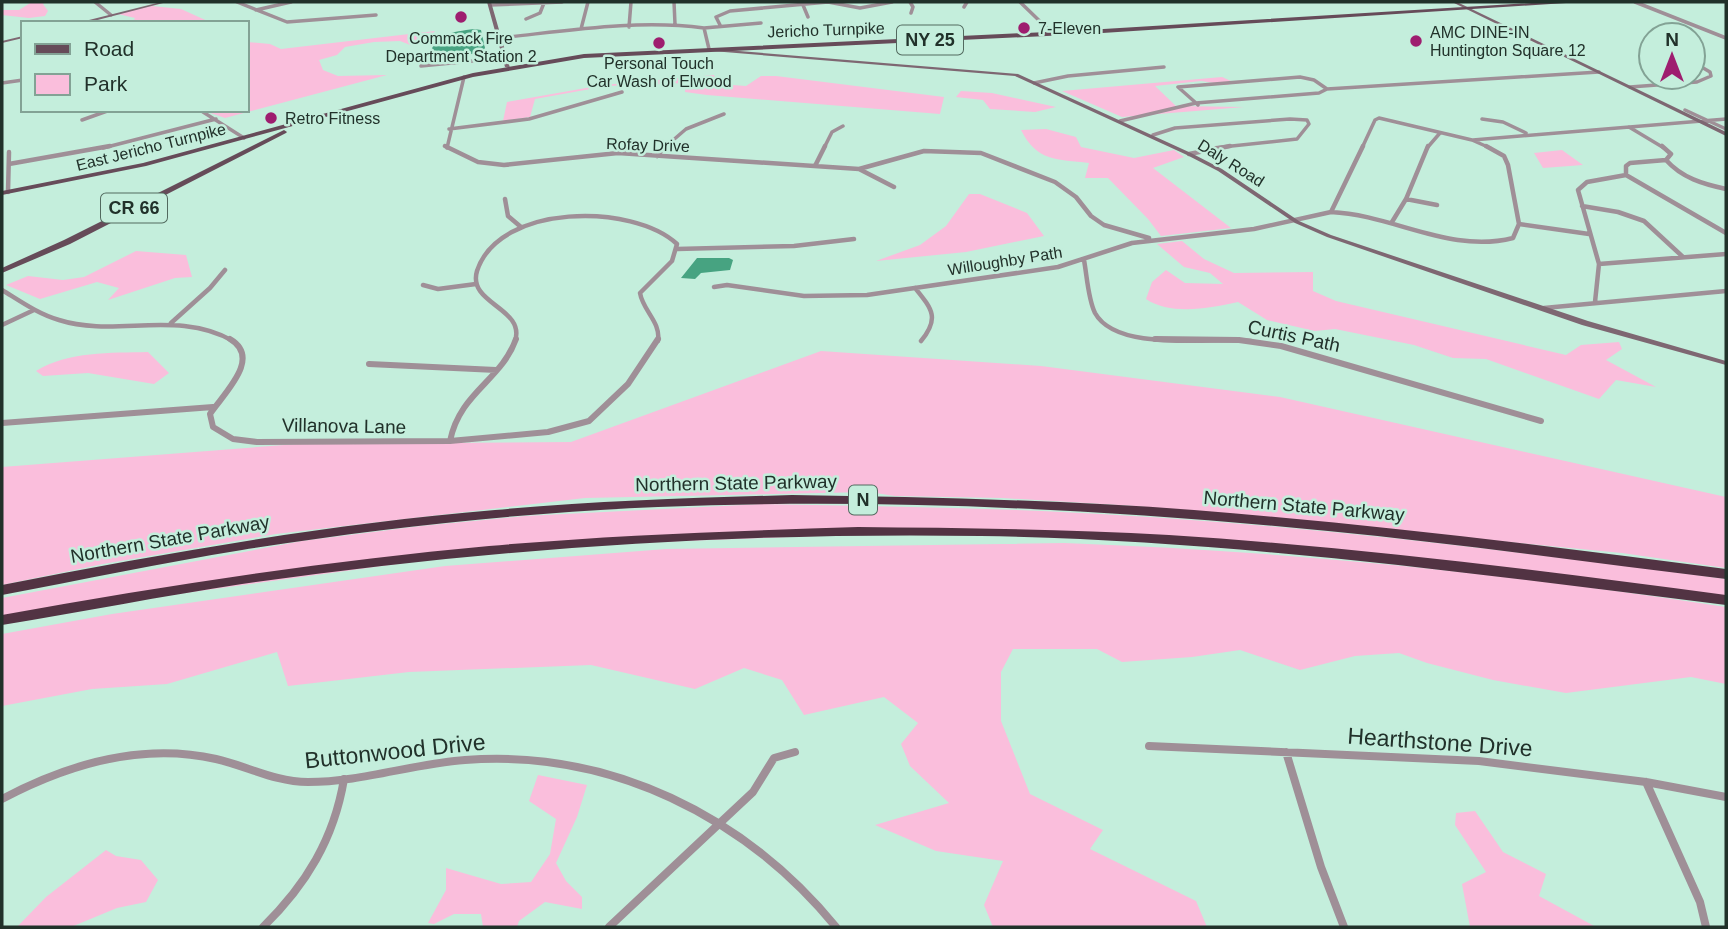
<svg xmlns="http://www.w3.org/2000/svg" width="1728" height="929" viewBox="0 0 1728 929" font-family="Arial,sans-serif">
<style>
.green{fill:#fabedc}
.water{fill:#47a381}
.lines{fill:none;stroke-linecap:round;stroke-linejoin:round}
.street-far3{stroke:#9f8f97;stroke-width:3.5}
.street-far2{stroke:#9f8f97;stroke-width:4.5}
.street-far1{stroke:#9f8f97;stroke-width:6}
.street{stroke:#9f8f97;stroke-width:8}
.secondary{fill:#7e6772;fill-rule:evenodd}
.primary{fill:#664b59;fill-rule:evenodd}
.highway{fill:#523343;fill-rule:evenodd}
.poi-dot{fill:#9e1d6f;stroke:#c4eedc;stroke-width:2.5}
.labels{text-anchor:middle;dominant-baseline:central;stroke-width:5;stroke-linejoin:round;paint-order:stroke}
.far-poi-label{font-size:16px;fill:#21312a;stroke:#c4eedc;text-anchor:start}
.far-street-label{font-size:16px;fill:#21312a;stroke:#c4eedc}
.shield{fill:#c4eedc;stroke:#526a5f;stroke-width:2}
.shield-label{font-size:18px;font-weight:bold;fill:#21312a}
.street-label{font-size:19px;fill:#21312a;stroke:#c4eedc}
.near-street-label{font-size:23px;fill:#21312a;stroke:#c4eedc}
</style>
<rect width="100%" height="100%" fill="#c4eedc"/>
<path class="green" d="M32 2H45L43 4 48 11 45 16 29 18 2 15V10H19Z
M152 6 181 9 212 23H132L135 18 118 14Z
M435 31 426 41 413 46 400 41 374 42 345 47 337 55 319 60 323 70 338 76 387 75 225 118 202 110H247V42L270 44 281 49Z
M714 75 716 80 706 83 746 86 761 76H776L944 97 940 114 707 95 685 92 686 83 607 86 535 99 530 117 503 121 507 102 603 85Z
M1222 77 1231 81 1228 85 1201 81 1155 86 1176 106 1244 107 1122 117 1062 91Z
M961 91 992 93 1056 107 1035 112 990 109 983 100 956 97Z
M1046 129 1076 137 1081 147 1134 158 1174 150 1184 157 1153 168 1231 228 1161 236 1148 219 1108 178H1085L1089 163C1057 159 1037 162 1021 130Z
M1562 150 1583 165 1543 168 1534 153Z
M969 194H980L1027 213 1044 236 966 252 876 261 920 245 946 226Z
M1182 241 1204 259 1234 273 1313 272V291L1336 301 1566 355 1581 345 1619 342 1622 349 1606 360 1656 387 1616 380 1599 399 1486 359 1453 358 1414 345 1335 329 1315 331 1267 320 1238 302C1211 308 1171 316 1146 299L1152 282 1166 270 1185 283 1223 284 1210 273 1184 267 1157 244Z
M136 251 186 255 192 277 175 278 108 300 119 288 97 282 40 299 6 285 28 276 63 280 84 277Z
M821 351 1041 366 1280 397 1726 497V568L1622 553 1135 506 1002 498 895 496 869 492 585 498 276 534 103 564 2 585V467L297 444 571 442Z
M148 352 169 373 154 384 88 373 43 376 36 371C68 351 111 353 148 352Z
M762 504C855 506 949 507 1042 511 1271 521 1499 549 1726 579V599L1411 557 976 530 521 547 2 618V598L302 541 421 526 525 516Z
M1064 543C1286 551 1507 573 1726 607V684L1691 677 1566 693 1493 680 1427 663 1399 653 1355 656 1300 670 1240 650 1192 657 1122 662 1097 649H1013L1001 672V721L1030 794 1103 830 1090 849 1196 901 1207 927H993L984 905 1003 861 936 851 875 825 949 803 910 766 901 744 918 723 884 697 804 715 782 680 744 668 695 689 591 665 409 672 288 686 277 652 167 684 92 689 2 706V634L112 614 445 566 666 549Z
M538 775 587 785 577 817 556 863 566 881 582 897V909L545 902 519 921 517 927H483L481 914H454L434 924 428 923 446 890V868L501 884 531 882 550 854 556 819 529 801Z
M1475 811 1503 852 1546 874 1539 896 1596 927H1470L1462 884 1486 872 1455 825 1456 813Z
M106 850 116 856 141 860 158 880 146 902 117 908 71 927H17L46 897Z"/>
<path class="water" d="M474 29 481 30 485 48 482 53 430 58C432 33 453 32 474 29Z
M697 258H729L733 260 730 270 701 273 695 279 681 278Z"/>
<g class="lines">
<path class="street-far3" d="M95 2 111 15
M237 2 287 22 376 15
M674 2 675 24
M828 2 860 8 892 2
M910 2 913 7 911 13
M1020 2 1052 33
M1635 2 1726 38
M490 5 562 2
M803 5 808 17
M964 7 967 2
M256 10 291 2
M526 19 540 13 544 3
M720 25 716 17 730 11 828 2
M629 27 631 2
M704 28 761 23
M581 29 588 2
M499 38C566 31 637 19 704 28L709 49
M421 66 472 61 504 53
M1300 77 1314 80 1327 89 1319 93 1196 103 1178 87Z
M2 83 23 80
M1034 83 1068 76 1164 67
M1630 87 1697 82 1711 76 1710 72 1693 62
M1327 89 1599 72
M1196 103 1198 105
M1685 110 1726 129
M203 112 244 138
M1482 119 1503 122 1526 133
M82 120 110 110
M1120 121 1196 103
M1629 127 1664 148
M449 129 529 119 622 92
M1153 135 1175 128 1290 119 1307 120 1309 124 1297 139 1213 148
M1473 140 1726 119
M103 148 216 119
M447 148 464 77
M664 148 686 129 724 114
M824 148 832 132 843 126
M1362 148 1375 120 1379 118 1472 140 1490 148
M1427 148 1440 133"/>
<path class="street-far2" d="M445 146 478 162 504 165 618 153 859 169 924 151 981 153 1055 182 1076 197 1091 216 1104 225 1149 238
M1662 146 1671 154 1666 160C1682 178 1703 184 1726 189
M1189 154 1230 146
M657 156 665 146
M1666 160 1630 163 1626 166V175L1726 233
M9 164 110 146
M815 166 825 146
M859 169 894 187
M8 192 9 152
M505 199 508 216 521 227
M1406 199 1437 205
M1582 206 1618 212 1644 221 1683 257
M1331 212C1394 215 1450 254 1513 238L1519 224 1508 165 1504 156 1486 146
M1331 212 1363 146
M1392 222 1406 199 1428 146
M1519 224 1589 234
M677 249 794 246 854 239
M1084 260C1087 276 1088 299 1095 313 1117 353 1213 337 1251 341
M1599 264 1726 254
M423 285 438 289 476 284
M714 287 727 285 804 296 867 295 1058 267 1132 243 1254 229 1331 212
M915 288C932 309 940 318 921 341
M2 290C20 301 38 314 59 320 115 338 177 309 233 341
M1595 302 1599 264 1578 190 1587 182 1626 175
M1544 308 1726 291
M171 323 210 288 225 270
M2 325 34 310
M515 341C526 308 467 304 477 271 499 203 633 203 677 244L672 261 640 293C643 311 661 322 658 341"/>
<path class="street-far1" d="M230 339C262 358 225 392 210 414L213 427 233 439 257 442 450 441
M1155 339 1239 340 1281 346 1541 421
M369 364 496 370
M2 423 213 407
M450 441C460 392 501 381 516 339
M450 441 548 432 589 421 628 384 658 339"/>
<path class="street" d="M1149 746 1479 761 1646 782 1726 797
M1286 752 1321 867 1344 927
M1646 782 1700 902 1706 927
M2 799C68 764 141 742 216 759 247 766 275 782 308 782 361 782 412 764 465 760 610 749 745 816 836 927
M263 927C306 885 334 839 344 779
M609 927 753 792 774 758 795 752"/>
<path class="secondary" d="M161 2H167L86 23H77Z
M487 2H491L510 68 505 67Z
M1452 2H1457L1726 132V136Z
M23 36V38L2 43V41Z
M714 49 1018 74 1191 153 1222 169 1299 221 1331 235 1588 321 1726 361V365L1582 325 1327 237 1295 223 1218 171 1187 155 1015 76 712 51V50Z"/>
<path class="primary" d="M1547 2H1568L1566 3 1087 34 584 58 473 77 146 166 2 195V191L143 163 473 73 584 54 1087 30Z
M284 130 287 132 286 133 70 244 2 273V268L64 240Z"/>
<path class="highway" d="M792 495C926 497 1060 500 1194 510 1372 524 1549 546 1726 569V579C1594 563 1461 544 1328 531 1105 509 881 498 658 507 519 513 379 528 242 550 161 563 82 580 2 595V585C165 553 329 524 495 510 594 501 693 498 792 495Z
M858 527C962 528 1066 529 1169 535 1356 547 1541 570 1726 595V605C1478 574 1231 540 981 536 734 532 486 549 242 584 162 596 82 612 2 625V615C163 586 325 561 489 546 611 535 735 531 858 527Z"/>
</g>
<g class="poi-dot">
<circle cx="461" cy="17" r="7"/>
<circle cx="1024" cy="28" r="7"/>
<circle cx="1416" cy="41" r="7"/>
<circle cx="659" cy="43" r="7"/>
<circle cx="271" cy="118" r="7"/>
</g>
<g class="labels">
<g class="far-poi-label">
<text x="1038" y="28">7-Eleven</text>
<text x="1430" y="32">AMC DINE-IN<tspan x="1430" dy="18">Huntington Square 12</tspan></text>
<text x="461" y="38" text-anchor="middle">Commack Fire<tspan x="461" dy="18">Department Station 2</tspan></text>
<text x="659" y="63" text-anchor="middle">Personal Touch<tspan x="659" dy="18">Car Wash of Elwood</tspan></text>
<text x="285" y="118">Retro Fitness</text>
</g>
<g class="far-street-label">
<text transform="translate(826 30) rotate(-2)">Jericho Turnpike</text>
<text transform="translate(648 145) rotate(2)">Rofay Drive</text>
<text transform="translate(151 147) rotate(-14)">East Jericho Turnpike</text>
<text transform="translate(1231 163) rotate(32)">Daly Road</text>
<text transform="translate(1005 261) rotate(-9)">Willoughby Path</text>
</g>
<g class="shield">
<rect x="897" y="25.5" width="66" height="29" rx="5"/>
<rect x="101" y="193.5" width="66" height="29" rx="5"/>
<rect x="849" y="485.5" width="28" height="29" rx="5"/>
</g>
<g class="shield-label">
<text x="930" y="40">NY 25</text>
<text x="134" y="208">CR 66</text>
<text x="863" y="500">N</text>
</g>
<g class="street-label">
<text transform="translate(1294 336) rotate(12)">Curtis Path</text>
<text transform="translate(344 426) rotate(1)">Villanova Lane</text>
<text transform="translate(736 483) rotate(-1)">Northern State Parkway</text>
<text transform="translate(1304 506) rotate(5)">Northern State Parkway</text>
<text transform="translate(170 539) rotate(-10)">Northern State Parkway</text>
</g>
<g class="near-street-label">
<text transform="translate(1440 742) rotate(4)">Hearthstone Drive</text>
<text transform="translate(395 751) rotate(-6)">Buttonwood Drive</text>
</g>
</g>
<rect width="1728" height="929" fill="none" stroke="#21312a" stroke-width="7"/>
<rect x="21" y="21" width="228" height="91" fill="#c4eedc" stroke="#83a295" stroke-width="2"/>
<rect x="35" y="44" width="35" height="10" fill="#664b59" stroke="#83a295" stroke-width="2"/>
<text x="84" y="56" font-size="21" fill="#21312a">Road</text>
<rect x="35" y="74" width="35" height="21" fill="#fabedc" stroke="#83a295" stroke-width="2"/>
<text x="84" y="91" font-size="21" fill="#21312a">Park</text>
<g transform="translate(1672 56)"><circle r="33" fill="#c4eedc" stroke="#83a295" stroke-width="2"/>
<path d="M0-5L12 26L0 18L-12 26Z" fill="#9e1d6f"/>
<text y="-10" font-size="19" font-weight="bold" text-anchor="middle" fill="#21312a">N</text>
</g>
</svg>
